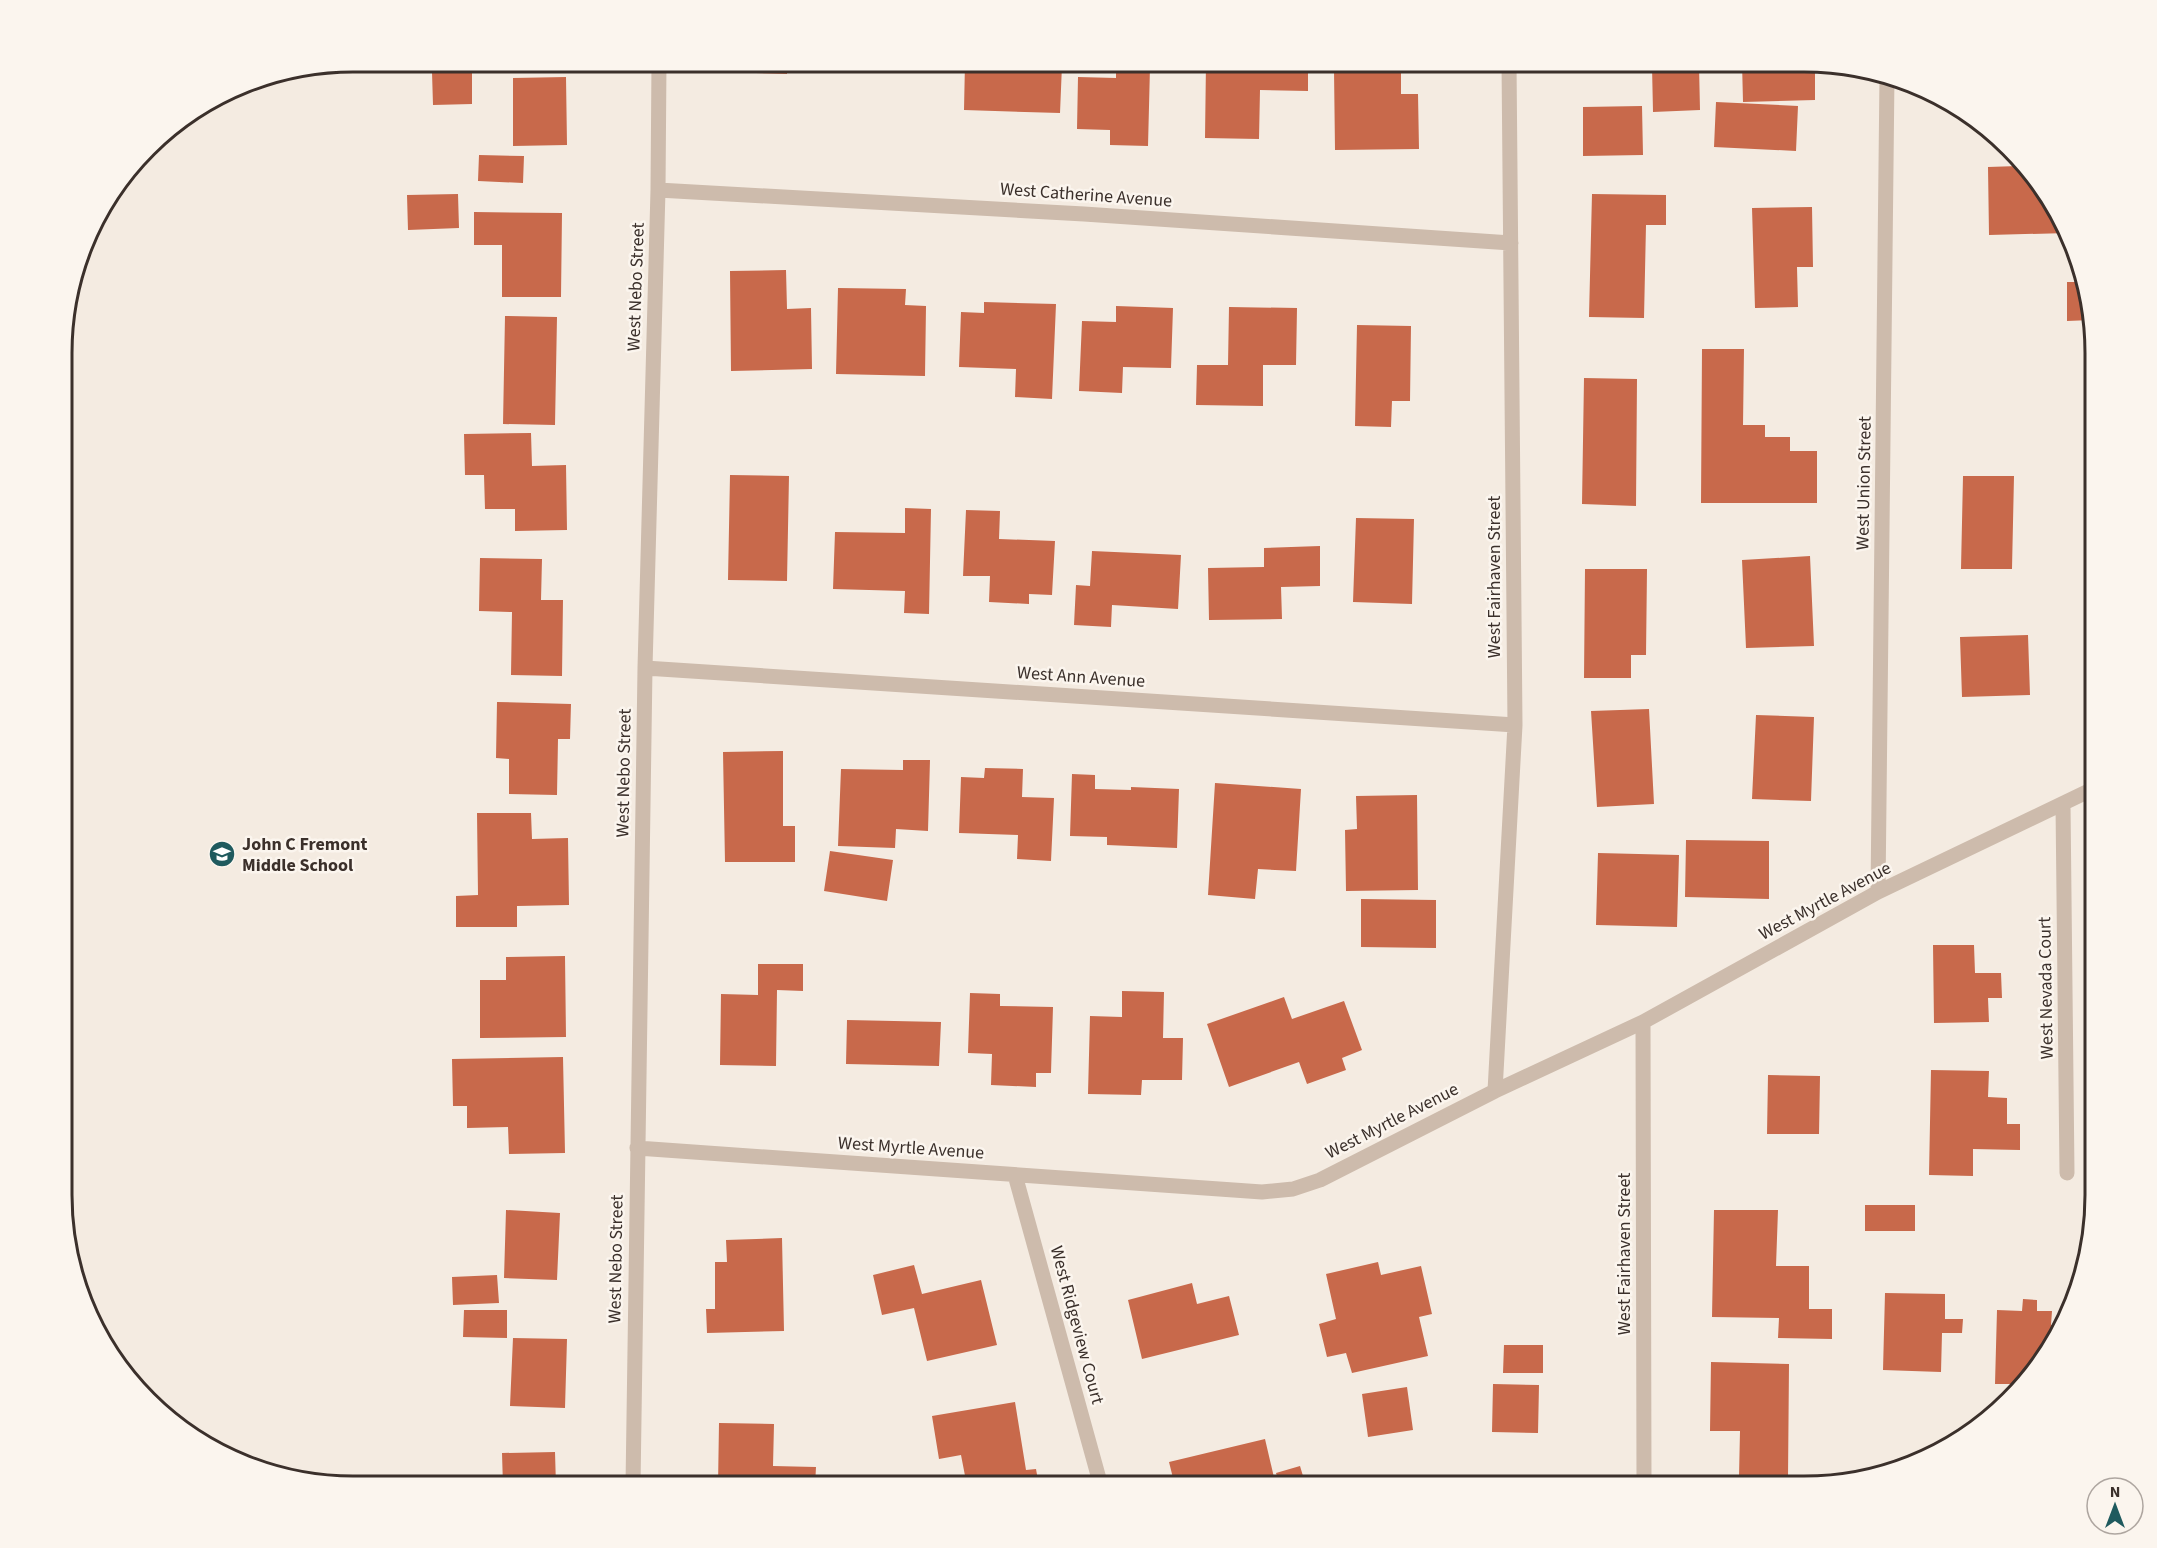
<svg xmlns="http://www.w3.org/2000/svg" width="2157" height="1548" viewBox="0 0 2157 1548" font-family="'Source Sans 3',sans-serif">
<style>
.building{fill:#c8694b}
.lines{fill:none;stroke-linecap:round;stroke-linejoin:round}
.minor{stroke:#cdbbac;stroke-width:15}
.labels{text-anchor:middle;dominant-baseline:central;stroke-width:5;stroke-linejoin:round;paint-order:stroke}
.street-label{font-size:18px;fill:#3b302b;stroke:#fbf5ee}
.poi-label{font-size:18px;font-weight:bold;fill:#3b302b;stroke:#fbf5ee;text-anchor:start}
.rim{fill:none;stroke:#3b302b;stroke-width:3}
</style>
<rect width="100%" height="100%" fill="#f4ebe1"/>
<path class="building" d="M722 62H787V74L722 72Z
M965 62H1044V65H1062L1060 113 964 110Z
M1116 62H1187L1186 67H1150L1148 146 1110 145V130L1077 129 1078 77 1116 78Z
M1206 62H1308V91L1260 90 1259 139 1205 138Z
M1742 62H1815V100L1743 102Z
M1699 65 1700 110 1653 112 1652 66Z
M1401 69V94H1418L1419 149 1335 150 1334 70Z
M432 72H472V104L433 105Z
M566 77 567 145 513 146V78Z
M1716 102 1798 106 1796 151 1714 147Z
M1642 106 1643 155 1583 156V107Z
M479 155 524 156 523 183 478 181Z
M2018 166 2065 224 2068 233 1989 235 1988 167Z
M458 194 459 228 408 230 407 195Z
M1592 194 1666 195V225H1646L1644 318 1589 317Z
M1812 207 1813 267H1797L1798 307 1755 308 1752 208Z
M474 212 562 213 561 297H502V245H474Z
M786 270 787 309 811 308 812 369 731 371 730 271Z
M2067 282H2081L2091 320 2067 321Z
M838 288 906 289 905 305 926 306 925 376 836 374Z
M984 302 1056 304 1052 399 1015 397 1016 369 959 367 961 312 984 313Z
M1116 306 1173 308 1171 368 1123 367 1122 393 1079 391 1082 321 1116 322Z
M1229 307 1297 308 1296 365H1263V406L1196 405 1197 365H1228Z
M505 316 557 317 555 425 503 424Z
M1357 325 1411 326 1410 401H1392L1391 427 1355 426Z
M1702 349H1744L1743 425H1765V437H1790V451H1817V503H1701Z
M1584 378 1637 379 1636 506 1582 504Z
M531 433 532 466 566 465 567 530 515 531V509H485L484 475H465L464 434Z
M730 475 789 476 787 581 728 580Z
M1963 476H2014L2012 569H1961Z
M905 508 931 509 929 614 904 613 905 591 833 589 835 532 905 533Z
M966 510 1000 511 999 539 1055 541 1052 595 1029 594V604L989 602 990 576H963Z
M1356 518 1414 519 1412 604 1353 602Z
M1320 546V586L1281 587 1282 619 1209 620 1208 568 1264 567V548Z
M1092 551 1181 555 1178 609 1112 605 1111 627 1074 625 1076 585 1090 586Z
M1810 556 1814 646 1746 648 1742 560Z
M480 558 542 559 541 600H563L562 676 511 675 512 612 479 611Z
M1585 569H1647L1646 655H1631V678H1584Z
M2028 635 2030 695 1962 697 1960 637Z
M497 702 571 704 570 739H558L557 795 509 794V759L496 758Z
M1649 709 1654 804 1597 807 1591 711Z
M1756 715 1814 717 1811 801 1752 799Z
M783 751V826H795V862H725L723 752Z
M903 760H930L928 831 896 829 895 848 838 846 841 769 903 770Z
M985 768 1023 769 1022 797 1054 798 1051 861 1017 859 1018 835 959 833 961 777 984 778Z
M1072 774 1095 775V789L1131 790V787L1179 789 1177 848 1107 845V837L1070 836Z
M1215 783 1301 789 1296 871 1258 869 1255 899 1208 895Z
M1417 795 1418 890 1346 891 1345 830 1357 829 1356 796Z
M477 813H531L532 839 568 838 569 905 517 906V927H456V896L478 895Z
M1686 840 1769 841V899L1685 897Z
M830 851 893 860 887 901 824 891Z
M1598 853 1679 855 1677 927 1596 925Z
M1361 899 1436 900V948L1361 947Z
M1933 945H1974L1975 973H2001L2002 998H1988L1989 1022 1934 1023Z
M565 956 566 1037 480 1038V980H506V957Z
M758 964H803V991L777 990 776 1066 720 1065 721 994 758 995Z
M1122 991 1164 992 1163 1038H1183L1182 1080H1142L1141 1095 1088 1094 1090 1016 1122 1017Z
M970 993 1000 994V1006L1053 1007 1051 1073H1036V1087L991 1085 992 1054 968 1053Z
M1284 997 1292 1019 1344 1001 1362 1050 1342 1058 1346 1070 1307 1084 1299 1062 1229 1087 1207 1024Z
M847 1020 941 1022 939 1066 846 1064Z
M563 1057 565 1153 509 1154 508 1127 467 1128V1106H453L452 1059Z
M1931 1070 1989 1071 1988 1097 2007 1098V1124H2020V1150L1973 1149V1176L1929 1175Z
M1768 1075 1820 1076 1819 1134H1767Z
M1865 1205H1915V1231H1865Z
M506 1210 560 1213 557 1280 504 1278Z
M1714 1210H1778L1776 1266H1809V1309H1832V1339L1778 1338 1779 1318 1712 1317Z
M782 1238 784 1331 707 1333 706 1309H715V1262H727L726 1240Z
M1378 1262 1381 1275 1421 1266 1432 1314 1419 1317 1428 1356 1352 1373 1346 1353 1327 1357 1319 1324 1336 1319 1326 1274Z
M914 1265 922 1294 981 1280 997 1345 927 1361 914 1308 882 1315 873 1275Z
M497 1275 499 1303 453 1305 452 1277Z
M1192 1283 1197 1304 1229 1296 1239 1335 1142 1359 1128 1300Z
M1885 1293 1945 1294V1319H1963L1962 1333H1942L1941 1372 1883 1370Z
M2023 1299 2037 1300V1311H2052L2051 1325H2062L2046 1354H2041V1362L2038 1368H2028V1379L2021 1384H1995L1997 1310 2022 1311Z
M464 1310H507V1338L463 1337Z
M513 1338 567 1339 565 1408 510 1406Z
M1504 1345H1543V1373H1503Z
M1711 1362 1789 1364 1788 1477H1739L1740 1431H1710Z
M1493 1384 1539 1385 1538 1433 1492 1432Z
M1407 1387 1413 1430 1368 1437 1362 1394Z
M1015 1402 1026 1470 1036 1469 1039 1486H967L961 1455 939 1459 932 1416Z
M719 1423 774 1424 773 1466 816 1467 815 1486H718Z
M1265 1439 1276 1486H1175L1169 1462Z
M555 1452 556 1486H503L502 1453Z
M1300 1466 1306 1486H1280L1276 1473Z
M1518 1480H1573V1486H1518Z"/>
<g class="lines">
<path class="minor" d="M658 190 1084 214 1511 243
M645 668 1515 725
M2063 804 2067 1173
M1878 892 1887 75
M1643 1022 1644 1486
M1495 1091 1515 725 1509 62
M637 1148 1262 1192 1293 1189 1320 1180 1495 1091 1643 1022 1878 892 2095 788
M1015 1175 1101 1486
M633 1486 645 668 658 190 659 62"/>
</g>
<defs>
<symbol id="school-disc" viewBox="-11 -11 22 22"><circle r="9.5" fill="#1f5a5e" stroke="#fbf5ee"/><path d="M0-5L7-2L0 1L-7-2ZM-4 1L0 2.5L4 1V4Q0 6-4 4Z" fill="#fff"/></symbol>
</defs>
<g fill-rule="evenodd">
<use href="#school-disc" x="207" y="839" width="30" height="30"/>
</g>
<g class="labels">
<g class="street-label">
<text transform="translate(1086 195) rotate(4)">West Catherine Avenue</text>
<text transform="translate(636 287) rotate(-88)">West Nebo Street</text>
<text transform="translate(1864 483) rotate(-89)">West Union Street</text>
<text transform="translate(1494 577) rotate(-90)">West Fairhaven Street</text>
<text transform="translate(1081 677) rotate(4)">West Ann Avenue</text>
<text transform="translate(624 773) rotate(-89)">West Nebo Street</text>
<text transform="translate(1825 901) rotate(-28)">West Myrtle Avenue</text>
<text transform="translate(2046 988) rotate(-91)">West Nevada Court</text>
<text transform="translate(1392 1121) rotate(-27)">West Myrtle Avenue</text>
<text transform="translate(911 1148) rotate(4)">West Myrtle Avenue</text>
<text transform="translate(1624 1254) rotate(-90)">West Fairhaven Street</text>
<text transform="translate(616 1259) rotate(-89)">West Nebo Street</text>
<text transform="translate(1077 1325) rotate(75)">West Ridgeview Court</text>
</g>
<g class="poi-label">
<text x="242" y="844">John C Fremont<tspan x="242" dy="21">Middle School</tspan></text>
</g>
</g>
<path d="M0 0H2157V1548H0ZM353 72H1804A281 281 0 0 1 2085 353V1195A281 281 0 0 1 1804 1476H353A281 281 0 0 1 72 1195V353A281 281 0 0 1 353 72Z" fill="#fbf5ee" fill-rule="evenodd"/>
<path class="rim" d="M353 72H1804A281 281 0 0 1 2085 353V1195A281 281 0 0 1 1804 1476H353A281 281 0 0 1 72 1195V353A281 281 0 0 1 353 72Z"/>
<g transform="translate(2115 1506)"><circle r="28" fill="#fbf5ee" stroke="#aea6a0" stroke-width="1.5"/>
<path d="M0-4.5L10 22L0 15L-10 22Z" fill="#1f5a5e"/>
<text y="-9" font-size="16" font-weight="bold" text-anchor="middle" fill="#3b302b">N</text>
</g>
</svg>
